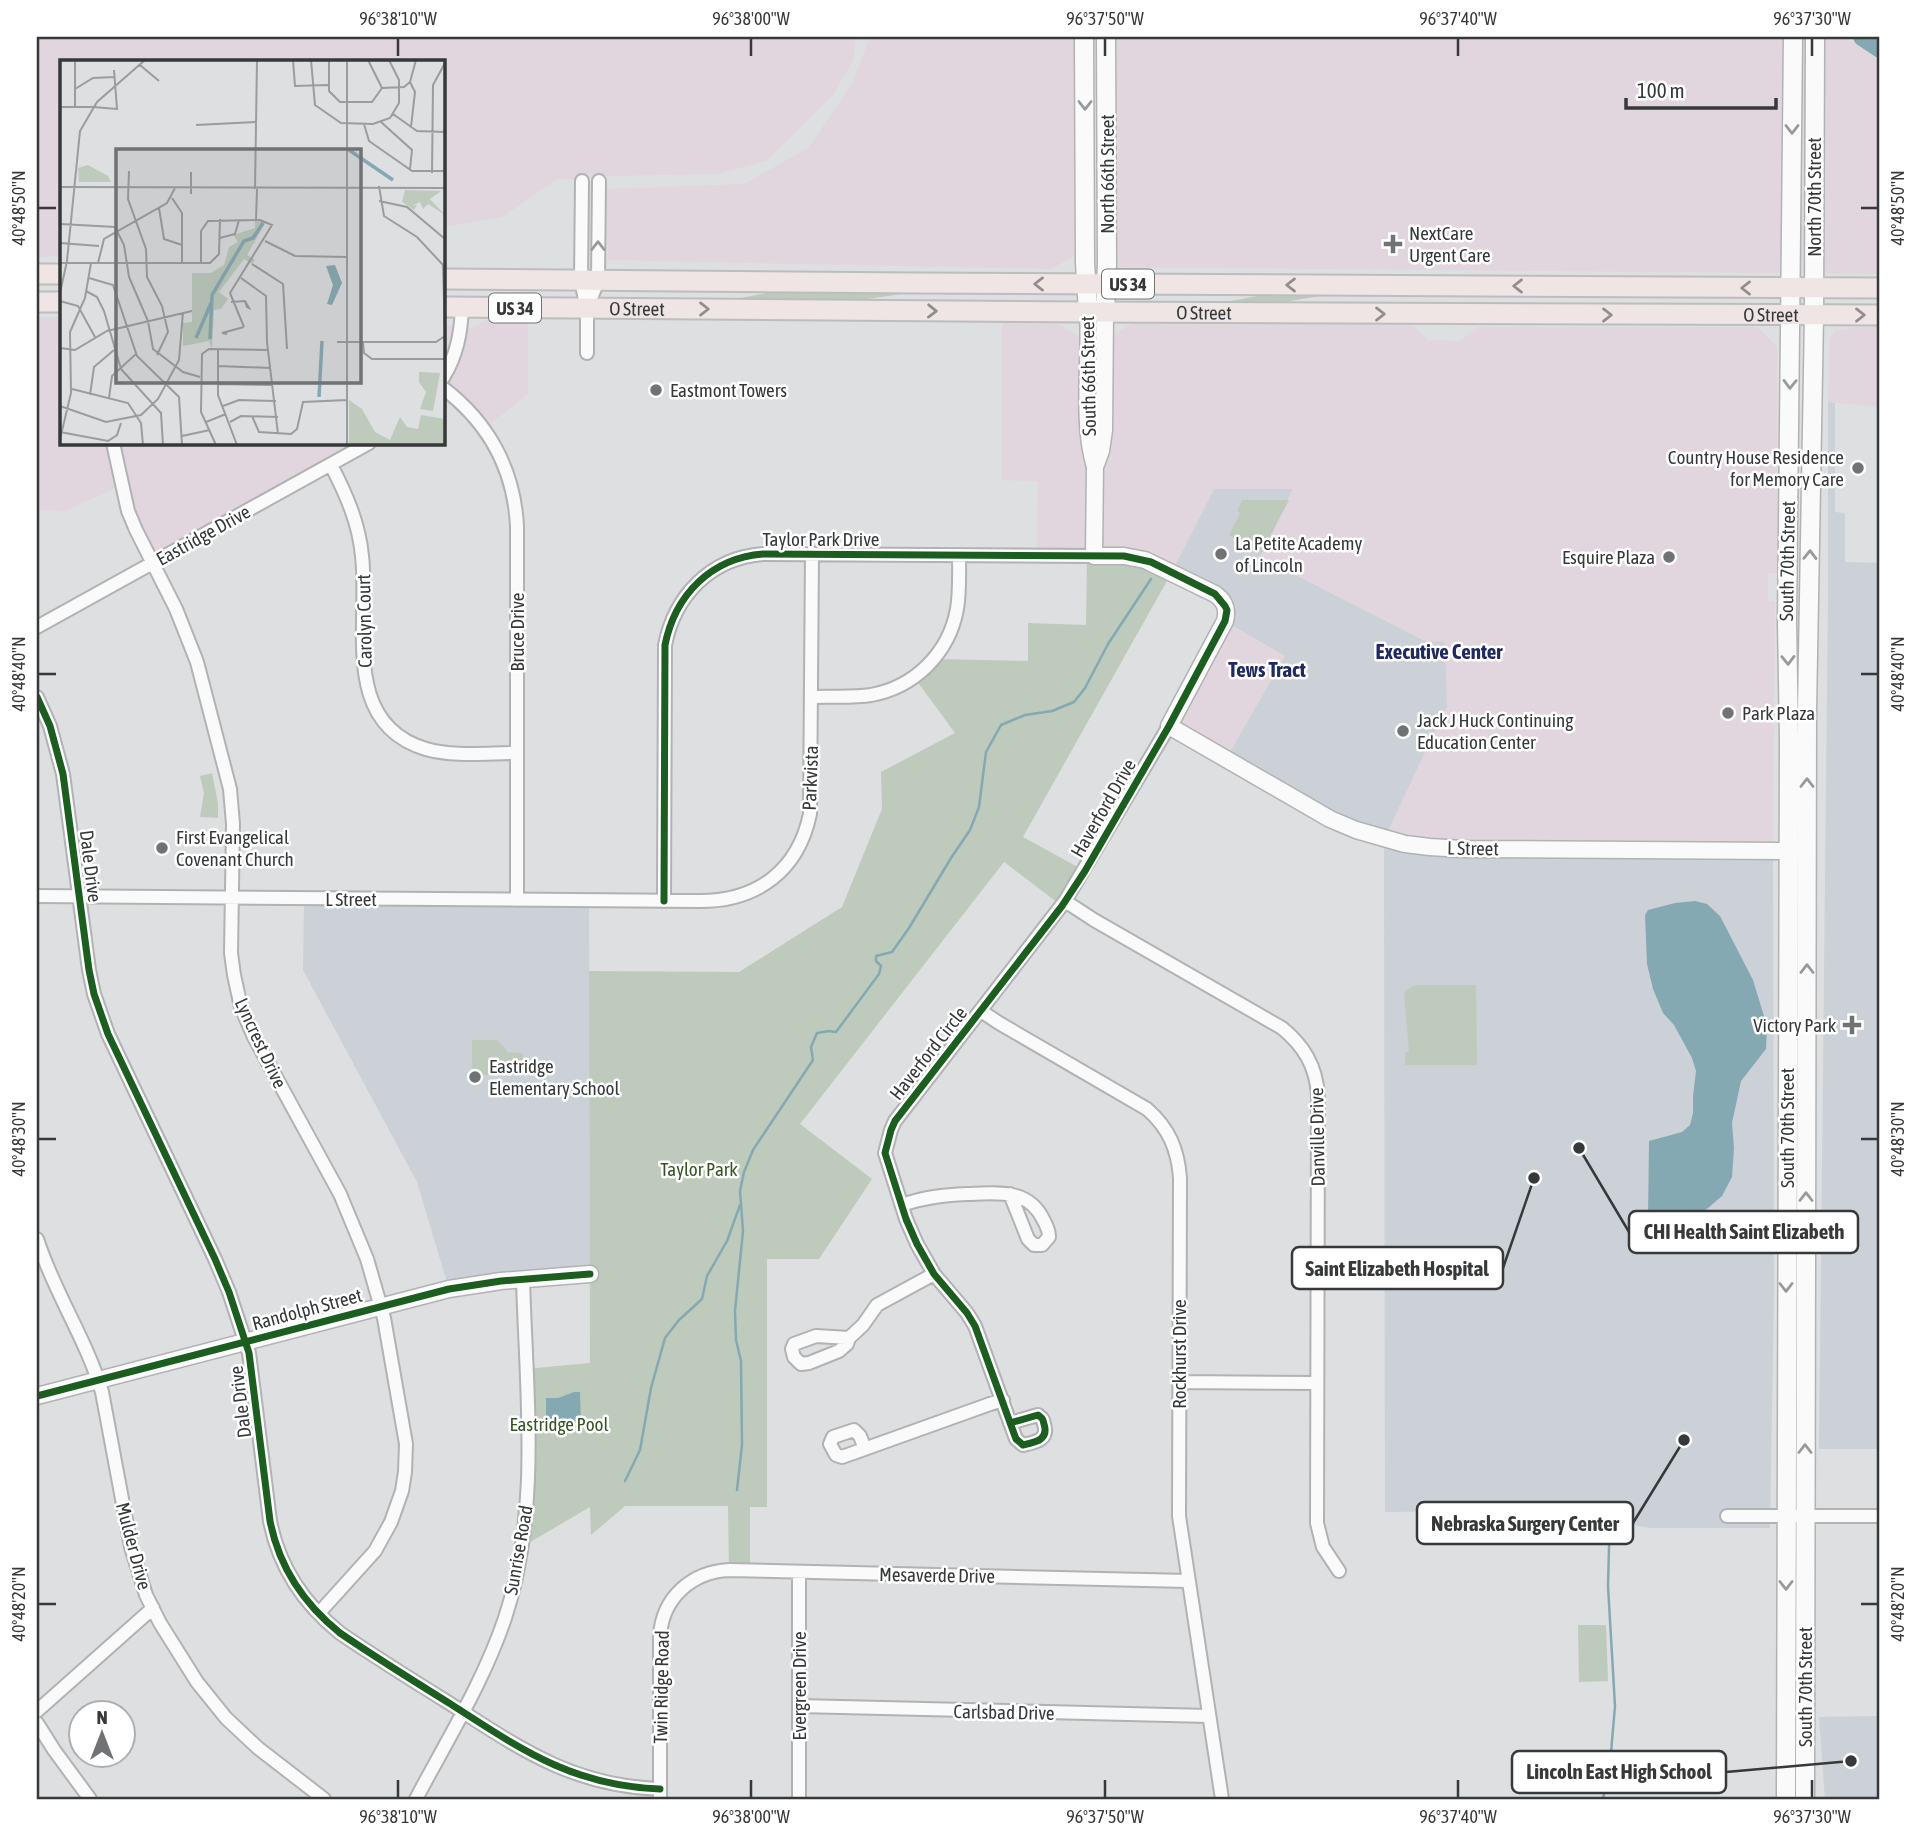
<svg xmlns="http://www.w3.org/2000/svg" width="1917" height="1836" viewBox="0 0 1917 1836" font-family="'Asap Condensed',sans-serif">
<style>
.commercial{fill:#e1d6dd}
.built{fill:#cbd1d6}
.green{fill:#becabc}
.water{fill:#85a9b2}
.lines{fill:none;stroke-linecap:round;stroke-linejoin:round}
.stream{stroke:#85a9b2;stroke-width:2.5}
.river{stroke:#85a9b2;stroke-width:18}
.minor-casing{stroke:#b1b2b3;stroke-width:16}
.tertiary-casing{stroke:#b1b2b3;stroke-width:19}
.secondary-casing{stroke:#b1b2b3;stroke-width:21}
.primary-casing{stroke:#bcbdbe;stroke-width:23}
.minor{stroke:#fafafa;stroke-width:12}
.tertiary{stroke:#fafafa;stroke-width:16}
.secondary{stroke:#fafafa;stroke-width:18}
.primary{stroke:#eee5e4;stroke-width:19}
.cycleway-casing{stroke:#fff;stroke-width:11}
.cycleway{stroke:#1b5e20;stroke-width:7}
.oneway{stroke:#98999a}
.oneway2{stroke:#928e8e}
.ticks{fill:none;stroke:#363839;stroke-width:2.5}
.poi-dot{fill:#707274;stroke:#fff;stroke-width:2.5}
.labels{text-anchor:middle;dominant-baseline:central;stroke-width:5;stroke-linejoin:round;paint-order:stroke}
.shield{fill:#fff;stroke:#727474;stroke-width:2}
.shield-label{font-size:18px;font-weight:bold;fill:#363839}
.street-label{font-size:19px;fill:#363839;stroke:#fff}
.poi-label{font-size:19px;fill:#363839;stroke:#fff;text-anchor:start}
.park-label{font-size:19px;fill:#345522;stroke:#fff}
.neighbourhood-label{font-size:21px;font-weight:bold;fill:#202961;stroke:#fff}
.inset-river{fill:none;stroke:#85a9b2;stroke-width:3.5}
.inset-road{fill:none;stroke:#9a9c9e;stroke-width:2}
.view{fill:#707274;fill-opacity:0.15;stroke:#707274;stroke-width:3.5}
.inset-edge{fill:none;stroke:#363839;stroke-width:3.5}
.leader{fill:none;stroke:#363839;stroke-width:2.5}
.callout-dot{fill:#363839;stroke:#fff;stroke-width:2.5}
.callout{fill:#fff;stroke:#363839;stroke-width:2.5}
.callout-label{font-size:21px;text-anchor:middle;font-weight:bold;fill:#363839}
.neatline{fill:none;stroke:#363839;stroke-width:2.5}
.ticks-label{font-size:18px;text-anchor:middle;fill:#363839}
</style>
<rect width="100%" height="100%" fill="#dddfe1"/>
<path class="commercial" d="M37 37H856L853 61 833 95 767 160 719 174 605 176 556 180 502 217 443 227V61H61V255L37 258Z
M870 37H1074V256L1051 269 608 260 606 189 744 184 808 148 852 84Z
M1117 37H1845L1880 61V274L1118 267Z
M37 317H57L61 319V443H369L153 562 121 485 66 511 37 510Z
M528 319V394L485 428 443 388V324L450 326 474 328 485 320Z
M1002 323 1059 324 1089 344 1095 465 1104 341 1131 324 1412 325 1428 340 1460 341 1478 327H1758L1777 347V573H1768V601L1775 602 1773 851 1384 839 1447 706 1445 643 1425 641 1260 556 1293 490 1214 489 1172 572 1037 556 1038 481 1002 480Z
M1880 326V407L1828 402 1830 339 1835 331 1858 327Z
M1225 621 1286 656 1226 759 1169 726Z"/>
<path class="built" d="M1828 402 1835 403V512L1845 513V562L1880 563V1449H1819L1828 600Z
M1214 489H1293L1260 557 1425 641 1445 642 1447 706 1384 839 1773 851 1774 1292 1770 1528H1650L1549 1510 1385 1512 1384 839 1226 759 1285 656 1225 621 1227 610 1172 572Z
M304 899 589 901 590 1274 449 1289 417 1182 303 970Z
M1880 1716V1799H1825L1819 1717Z"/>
<path class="green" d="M791 290 916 292 860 300 735 299 766 293Z
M1268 294H1332L1284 302H1226Z
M1242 500H1289L1262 552 1229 535 1240 513 1237 511Z
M1087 556 1172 572 1023 837 1085 871 1062 906 1004 862 800 1124 872 1179 819 1259H767V1507H750V1571L729 1570 728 1506H625L591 1535 590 1507 522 1547 526 1369 590 1363 589 971 739 972 842 907 882 809 881 772 955 733 914 677 934 659 1028 661V623L1086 625Z
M212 773 218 803V818L200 817 204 793 200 776Z
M1415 985H1476L1477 1065H1405V1052L1409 1051 1404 994 1407 990Z
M472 1040H497L507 1050V1052L523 1053V1075H472Z
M1578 1625H1606L1608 1681 1579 1682Z"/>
<path class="water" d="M1695 901 1707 904 1720 916 1753 980 1767 1026 1766 1049 1741 1081 1732 1123 1734 1148 1732 1177 1722 1196 1701 1214 1691 1228H1689L1648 1218 1649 1141 1682 1132 1690 1125 1693 1113V1096L1696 1071 1692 1058 1674 1025 1663 1013 1653 989 1647 964 1645 915 1648 910 1675 903Z
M574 1392H580L581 1426 573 1429 568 1419H546V1398H558Z"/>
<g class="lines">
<path class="stream" d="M625 1481 640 1450 651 1388 665 1338 679 1320 702 1299 707 1276 727 1241 740 1205
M737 1490 742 1445 741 1361 736 1340 735 1311 743 1231 740 1191 744 1172 753 1150 813 1060 811 1047 817 1033 829 1031 836 1032 879 974 881 966 876 961V956L892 952 909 928 951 858 970 830 979 807 986 752 1001 725 1025 715 1052 711 1074 702 1085 688 1108 644 1151 579
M1603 1799 1610 1764 1615 1706 1608 1586 1610 1510"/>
<path class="river" d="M1862 37 1880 49"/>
<defs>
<path id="minor" d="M582 181 581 281 587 309V353
M587 308 598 281 599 181
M443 378C457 355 461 333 462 307
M443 388C488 422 514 469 517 526V900
M113 443 128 511 136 530 176 609 197 662 230 789 233 824 231 953 234 975 241 1007 254 1037 340 1194 367 1259 384 1318 406 1444 405 1472 402 1491 391 1522 375 1551 319 1613
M331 465C346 494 359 523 362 556 370 622 339 723 426 749 454 757 487 753 517 753
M37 627 369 443
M37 697 50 726 63 774 89 970 94 994 108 1034 215 1259 229 1292 249 1353 270 1521C279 1567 304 1604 340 1633 375 1657 412 1680 449 1703 519 1748 572 1786 660 1789
M812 697C831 696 852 698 871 695 915 687 949 653 957 609 960 591 959 573 959 555
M37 896 700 901C757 901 798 871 810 814L812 553
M664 901 665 645C675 595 711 558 763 554L1094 556
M1065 901 1094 920 1282 1028C1304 1046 1316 1066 1318 1095L1317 1523 1323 1547 1339 1571
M981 1011 999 1023 1147 1109C1169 1128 1178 1150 1180 1178L1179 1516 1222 1799
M902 1205C924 1197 944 1195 967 1194 997 1193 1029 1188 1044 1221 1047 1227 1049 1230 1049 1237L1042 1245H1034L1028 1239 1010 1194
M37 1239C54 1292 86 1339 102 1392L131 1547 146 1595 160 1623 197 1682 226 1718 258 1748 324 1799
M849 1338 816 1336 794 1344 792 1349 794 1357 801 1364 809 1363 839 1351 847 1344 849 1338 863 1325 877 1305 934 1274
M1179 1382 1317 1383
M1010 1423 1038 1415C1044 1420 1042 1417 1044 1424 1049 1440 1036 1442 1023 1445L1016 1439 975 1326 967 1313 934 1274 917 1244 906 1219 885 1153 891 1130 895 1121 1065 901 1169 726
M865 1449 860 1436 854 1430 833 1437 830 1444 836 1455 842 1457 990 1404 1003 1400
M1727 1516H1880
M799 1572V1799
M799 1706 1209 1716
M37 1711 153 1608
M37 1723 54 1750 90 1799
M416 1799C447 1740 484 1681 505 1618 541 1509 526 1392 523 1279
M660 1799V1635C663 1597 692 1572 729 1570L1188 1581"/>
<path id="tertiary" d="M1088 312C1091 360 1081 422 1095 467
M1105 312 1104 430 1101 451 1095 467 1094 556H1124L1145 560 1215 594C1225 601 1228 609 1225 621L1169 726 1330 819 1356 830 1405 844 1430 847 1463 849 1801 851
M37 1396 449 1289 501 1281 590 1274"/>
<path id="secondary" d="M1084 37 1085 263 1088 312
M1105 312 1107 263 1106 37
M1786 1799 1789 740 1787 622 1793 37
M1805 1799 1807 711 1814 316 1815 37"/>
<g id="primary">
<path d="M37 274H61"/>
<path d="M443 279 917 283 1880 288"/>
<path d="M37 302H61"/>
<path id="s1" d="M443 307 1088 312 1880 315"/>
</g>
</defs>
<use href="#minor" class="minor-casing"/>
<use href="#tertiary" class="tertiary-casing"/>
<use href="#secondary" class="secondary-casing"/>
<use href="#primary" class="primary-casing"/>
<use href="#minor" class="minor"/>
<use href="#tertiary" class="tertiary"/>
<use href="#secondary" class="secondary"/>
<use href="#primary" class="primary"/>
<defs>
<path id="cycleway" d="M37 697 50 726 63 774 89 970 94 994 108 1034 215 1259 229 1292 249 1353 270 1521C279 1567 304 1604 340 1633 375 1657 412 1680 449 1703 519 1748 572 1786 660 1789
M664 901 665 645C675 595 711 558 763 554L1124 556 1151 562 1215 594 1225 606 1227 610 1225 621 1169 726 1085 871 1062 906 895 1121 891 1130 885 1153 906 1219 917 1244 934 1274 967 1313 975 1326 1016 1439 1023 1445C1036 1442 1049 1440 1044 1424 1042 1417 1044 1420 1038 1415L1010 1423
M37 1396 449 1289 501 1281 590 1274"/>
</defs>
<use href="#cycleway" class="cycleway-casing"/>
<use href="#cycleway" class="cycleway"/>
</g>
<defs><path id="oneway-chevron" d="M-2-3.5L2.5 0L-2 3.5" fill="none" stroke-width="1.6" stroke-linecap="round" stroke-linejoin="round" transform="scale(1.75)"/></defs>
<g class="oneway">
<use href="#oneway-chevron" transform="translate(1085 105) rotate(90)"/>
<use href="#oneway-chevron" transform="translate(1792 129) rotate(90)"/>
<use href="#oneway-chevron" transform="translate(598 246) rotate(-90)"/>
<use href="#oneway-chevron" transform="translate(1790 384) rotate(91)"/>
<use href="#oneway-chevron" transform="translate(1810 555) rotate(-89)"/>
<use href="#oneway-chevron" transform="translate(1788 660) rotate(89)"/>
<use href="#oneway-chevron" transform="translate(1807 783) rotate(-90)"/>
<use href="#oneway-chevron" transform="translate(1807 969) rotate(-90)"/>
<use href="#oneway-chevron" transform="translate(1806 1197) rotate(-90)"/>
<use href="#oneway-chevron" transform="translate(1786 1287) rotate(90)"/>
<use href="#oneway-chevron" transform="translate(1805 1449) rotate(-90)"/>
<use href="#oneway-chevron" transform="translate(1786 1585) rotate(90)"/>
</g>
<g class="oneway2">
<use href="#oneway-chevron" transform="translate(1039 284) rotate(-180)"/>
<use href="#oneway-chevron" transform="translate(1291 285) rotate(-180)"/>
<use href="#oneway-chevron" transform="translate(1518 286) rotate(-180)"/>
<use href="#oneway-chevron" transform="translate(1746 288) rotate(-180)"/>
<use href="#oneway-chevron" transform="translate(704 309)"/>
<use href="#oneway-chevron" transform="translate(932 311) rotate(1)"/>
<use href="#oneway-chevron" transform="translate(1380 314)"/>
<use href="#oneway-chevron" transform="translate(1607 315)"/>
<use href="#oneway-chevron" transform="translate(1860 315)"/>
</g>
<path class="ticks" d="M398 38V56M751 38V56M1105 38V56M1458 38V56M1812 38V56M38 208H56M1861 208H1878M38 674H56M1861 674H1878M38 1139H56M1861 1139H1878M38 1604H56M1861 1604H1878M398 1780V1798M751 1780V1798M1105 1780V1798M1458 1780V1798M1812 1780V1798"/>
<g class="poi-dot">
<path d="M1389.5 233.5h7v7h7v7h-7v7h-7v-7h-7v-7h7z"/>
<circle cx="656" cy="390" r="7"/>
<circle cx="1858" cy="468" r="7"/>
<circle cx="1221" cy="554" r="7"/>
<circle cx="1669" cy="557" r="7"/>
<circle cx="1728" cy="713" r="7"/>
<circle cx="1403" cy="731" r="7"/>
<circle cx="162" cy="848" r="7"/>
<path d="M1848.5 1014.5h7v7h7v7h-7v7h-7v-7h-7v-7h7z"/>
<circle cx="475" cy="1077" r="7"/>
</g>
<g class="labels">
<g class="shield">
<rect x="1102" y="269.5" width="52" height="29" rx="5"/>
<rect x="489" y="293.5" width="52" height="29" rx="5"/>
</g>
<g class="shield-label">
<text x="1128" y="284">US 34</text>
<text x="515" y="308">US 34</text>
</g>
<g class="street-label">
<text transform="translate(1107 174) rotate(-90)">North 66th Street</text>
<text transform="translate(1814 197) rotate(-90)">North 70th Street</text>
<text stroke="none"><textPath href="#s1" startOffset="194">O Street</textPath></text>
<text stroke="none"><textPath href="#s1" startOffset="761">O Street</textPath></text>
<text stroke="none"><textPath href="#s1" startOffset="1328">O Street</textPath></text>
<text transform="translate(1088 376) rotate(-91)">South 66th Street</text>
<text transform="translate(203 535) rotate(-29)">Eastridge Drive</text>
<text x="821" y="539">Taylor Park Drive</text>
<text transform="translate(1787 561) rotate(-89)">South 70th Street</text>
<text transform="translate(364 621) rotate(-91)">Carolyn Court</text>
<text transform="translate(517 632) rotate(-90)">Bruce Drive</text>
<text transform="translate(810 778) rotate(-88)">Parkvista</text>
<text transform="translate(1103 808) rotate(-60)">Haverford Drive</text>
<text transform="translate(1473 848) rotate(1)">L Street</text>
<text transform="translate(91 866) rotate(83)">Dale Drive</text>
<text x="351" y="899">L Street</text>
<text transform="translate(261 1043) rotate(65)">Lyncrest Drive</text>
<text transform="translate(928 1053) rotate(-52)">Haverford Circle</text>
<text transform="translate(1787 1128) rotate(-90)">South 70th Street</text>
<text transform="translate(1317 1137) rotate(-91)">Danville Drive</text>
<text transform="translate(307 1309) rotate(-15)">Randolph Street</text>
<text transform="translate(1179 1354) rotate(-90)">Rockhurst Drive</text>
<text transform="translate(240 1402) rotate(-97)">Dale Drive</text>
<text transform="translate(134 1546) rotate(75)">Mulder Drive</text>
<text transform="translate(518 1550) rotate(-80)">Sunrise Road</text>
<text transform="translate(937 1575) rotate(1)">Mesaverde Drive</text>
<text transform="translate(799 1686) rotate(-90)">Evergreen Drive</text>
<text transform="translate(661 1687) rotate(-89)">Twin Ridge Road</text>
<text transform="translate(1805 1687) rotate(-90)">South 70th Street</text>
<text transform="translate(1004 1712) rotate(1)">Carlsbad Drive</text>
</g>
<g class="poi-label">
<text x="1409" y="233">NextCare<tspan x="1409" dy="22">Urgent Care</tspan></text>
<text x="670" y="390">Eastmont Towers</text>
<text x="1844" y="457" text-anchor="end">Country House Residence<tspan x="1844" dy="22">for Memory Care</tspan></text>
<text x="1235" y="543">La Petite Academy<tspan x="1235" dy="22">of Lincoln</tspan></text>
<text x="1655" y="557" text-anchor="end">Esquire Plaza</text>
<text x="1742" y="713">Park Plaza</text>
<text x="1417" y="720">Jack J Huck Continuing<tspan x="1417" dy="22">Education Center</tspan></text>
<text x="176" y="837">First Evangelical<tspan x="176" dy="22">Covenant Church</tspan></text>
<text x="1836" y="1025" text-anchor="end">Victory Park</text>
<text x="489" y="1066">Eastridge<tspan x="489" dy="22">Elementary School</tspan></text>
</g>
<g class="park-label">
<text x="699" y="1169">Taylor Park</text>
<text x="559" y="1424">Eastridge Pool</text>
</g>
<g class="neighbourhood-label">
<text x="1439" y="651">Executive Center</text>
<text x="1267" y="669">Tews Tract</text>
</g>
</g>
<g transform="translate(60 60)">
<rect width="385" height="385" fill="#dddfe1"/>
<path d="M28 105 48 116 51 122H19L18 108ZM345 130 381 131 370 139 385 155 368 144 363 149 360 142 352 146 357 145 354 150 342 142ZM195 160 206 162 187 195 195 200 192 204 184 199 159 232 168 239 161 249 154 250 152 289 149 281 123 286V263L132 262V213H151L164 205 169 187 178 182 173 175 195 168ZM359 312 380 313 373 351 360 349 366 332 359 322ZM289 340 302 349 315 372 330 380 340 357 347 367 358 369 361 355 385 359V385H289Z" fill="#becabc"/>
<path d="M275 205 282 223 272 245 267 244 273 225 266 206Z" fill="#85a9b2"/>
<path class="inset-river" d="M289 90 333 120M136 278 151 243M150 279 152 235 184 181 193 178 203 163M259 337 262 281"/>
<path class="inset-road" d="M233 0 235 26 268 25M251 0 255 45 281 63 313 64 330 58 339 43V20L329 0M269 0V31L280 42H312L322 28M308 0 322 28M80 5 99 21M350 22 355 32 351 67M350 22 356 0M322 28 344 27 350 22M15 29 33 18 54 17M0 47H33M15 47V0M33 47 57 49 54 10M333 54 357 71 385 72M321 62 352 90 350 109M304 64 309 81 352 111H385M136 65 197 62M69 111 68 139 86 189 87 217 102 246 108 272 97 295M131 112V134M372 113 373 25 385 3M0 127 385 128M195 129 197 0M112 138 122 153V204M319 141 347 147 385 179M99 148 104 179 122 185M196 160 197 129M0 164 55 167 64 185 69 217 88 261 93 289 123 312 140 317M160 178 175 174 179 160M205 181 235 196 287 197M0 183 39 186M0 203H150L159 194 160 159M38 203 44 179 107 143 115 128M141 204V171L148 161 200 160 212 165 170 233 184 267M192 204 223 224 227 289M29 218 53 225 77 296 119 337 122 385M181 218 206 236 207 282 218 374M26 231 37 237 44 251 61 309 101 353 103 385M0 233 7 201 20 71 37 42 85 0M0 241 18 246 35 277M171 242 185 241 189 248 187 247 185 241M167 274 162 273 184 267M277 282H376L385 276 383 205 357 177 324 156 319 126M303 282 304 293 312 299H385M0 288 15 290 47 271 132 251M158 289V335L177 385M158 306 211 308M158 324 213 325M12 329 68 343 81 363 83 385M30 335 34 307 54 290M49 338 52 316 76 294M0 346 46 362 81 355 98 339 119 300 123 252M163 346 179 340 216 341M192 356 199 372 231 374 237 369 243 342 287 340M146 362 166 354M170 362 181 356 218 357M0 372 48 381 57 375 61 363M122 376 150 370M0 379 11 333 10 272 25 238 31 203M156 385 141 352 142 294 149 289 208 290M287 385V0"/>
<path class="view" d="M56 89H301V323H56Z"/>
<rect width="385" height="385" class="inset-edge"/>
</g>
<path class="leader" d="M1579 1148L1629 1232M1534 1178L1503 1268M1684 1440L1633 1523M1851 1761L1726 1772"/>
<g class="callout-dot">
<circle cx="1579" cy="1148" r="7"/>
<circle cx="1534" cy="1178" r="7"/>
<circle cx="1684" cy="1440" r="7"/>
<circle cx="1851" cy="1761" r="7"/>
</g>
<g class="callout">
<rect x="1629" y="1211" width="229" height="42" rx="7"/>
<rect x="1292" y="1247" width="211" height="42" rx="7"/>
<rect x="1417" y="1502" width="216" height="42" rx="7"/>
<rect x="1512" y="1751" width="214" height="42" rx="7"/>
</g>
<g class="callout-label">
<text x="1744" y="1239">CHI Health Saint Elizabeth</text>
<text x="1397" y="1276">Saint Elizabeth Hospital</text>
<text x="1525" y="1531">Nebraska Surgery Center</text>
<text x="1619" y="1779">Lincoln East High School</text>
</g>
<rect width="1917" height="1836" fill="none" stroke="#ffffff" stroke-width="77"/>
<g transform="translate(102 1734)"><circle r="33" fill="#ffffff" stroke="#afafb0" stroke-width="2"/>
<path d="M0-5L12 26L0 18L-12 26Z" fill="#707274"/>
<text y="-10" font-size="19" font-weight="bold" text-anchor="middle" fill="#363839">N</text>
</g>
<path d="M1626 98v10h150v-10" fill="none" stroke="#363839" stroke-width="3.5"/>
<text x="1637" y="98" font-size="21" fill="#363839" stroke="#ffffff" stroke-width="5" paint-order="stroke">100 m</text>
<rect x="38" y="38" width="1840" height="1760" class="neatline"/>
<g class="ticks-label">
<text x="398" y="25">96°38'10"W</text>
<text x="751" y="25">96°38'00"W</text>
<text x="1105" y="25">96°37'50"W</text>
<text x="1458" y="25">96°37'40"W</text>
<text x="1812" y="25">96°37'30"W</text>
<text transform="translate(19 208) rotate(-90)" y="6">40°48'50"N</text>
<text transform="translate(1898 208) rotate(-90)" y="6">40°48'50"N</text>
<text transform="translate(19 674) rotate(-90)" y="6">40°48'40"N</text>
<text transform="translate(1898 674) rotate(-90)" y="6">40°48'40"N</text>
<text transform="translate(19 1139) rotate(-90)" y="6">40°48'30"N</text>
<text transform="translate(1898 1139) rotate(-90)" y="6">40°48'30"N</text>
<text transform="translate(19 1604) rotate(-90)" y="6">40°48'20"N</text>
<text transform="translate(1898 1604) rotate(-90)" y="6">40°48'20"N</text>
<text x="398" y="1823">96°38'10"W</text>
<text x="751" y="1823">96°38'00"W</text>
<text x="1105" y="1823">96°37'50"W</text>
<text x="1458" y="1823">96°37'40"W</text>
<text x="1812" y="1823">96°37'30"W</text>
</g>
</svg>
